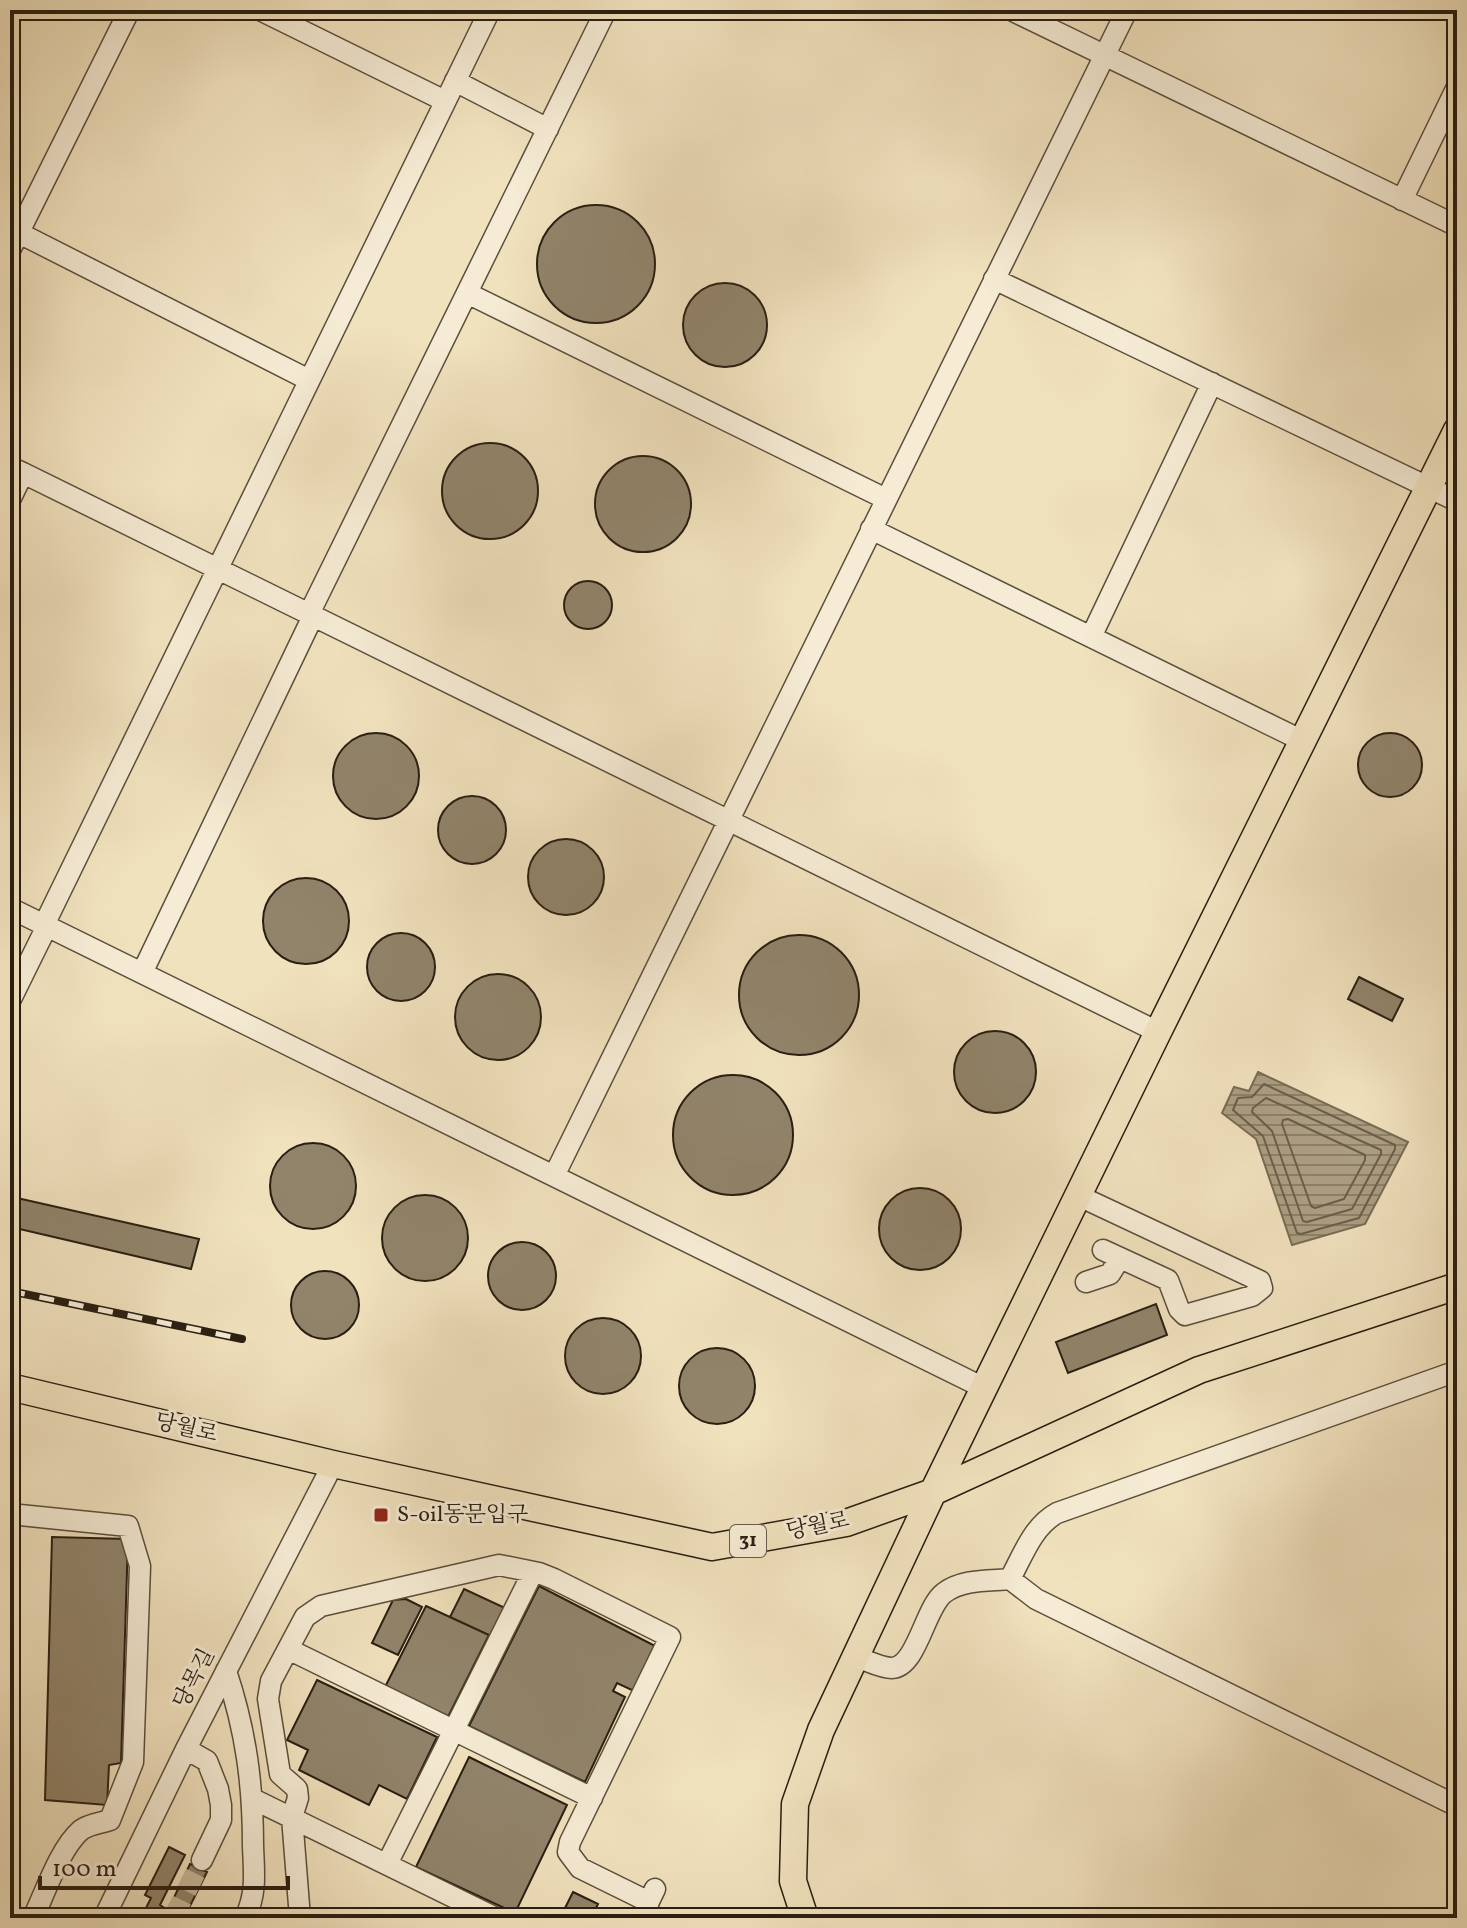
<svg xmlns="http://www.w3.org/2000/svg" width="1467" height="1928" viewBox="0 0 1467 1928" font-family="Vollkorn,'Noto Serif KR',serif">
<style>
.water{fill:url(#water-rules);stroke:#786b55;stroke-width:2}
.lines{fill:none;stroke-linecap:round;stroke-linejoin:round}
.shore{stroke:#6a5e4a;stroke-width:2}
.building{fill:#91846b;stroke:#281e11;stroke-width:2}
.minor-tunnel{stroke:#c9bb9b;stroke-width:20;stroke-dasharray:20 10;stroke-linecap:butt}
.minor-casing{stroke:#5a4f3c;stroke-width:23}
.major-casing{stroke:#281e11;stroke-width:29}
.minor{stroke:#f6ecd5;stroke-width:20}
.major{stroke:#f1e2be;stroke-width:26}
.rail-casing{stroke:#281e11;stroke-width:8}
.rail{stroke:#f6ecd5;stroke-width:5;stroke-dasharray:15;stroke-linecap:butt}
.poi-dot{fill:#8f2418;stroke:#f6ecd5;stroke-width:3}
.labels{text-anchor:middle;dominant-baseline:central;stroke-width:6;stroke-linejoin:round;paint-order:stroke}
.shield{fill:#f6ecd5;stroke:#665c4c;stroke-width:2}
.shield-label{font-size:20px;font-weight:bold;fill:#281e11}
.street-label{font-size:22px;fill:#281e11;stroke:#f6ecd5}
.poi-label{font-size:22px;fill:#281e11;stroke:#f6ecd5;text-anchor:start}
</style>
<defs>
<pattern id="water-rules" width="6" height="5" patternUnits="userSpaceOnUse" patternTransform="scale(2)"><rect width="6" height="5" fill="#ad9f83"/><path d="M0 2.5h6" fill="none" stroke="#8d816a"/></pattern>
</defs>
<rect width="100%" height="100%" fill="#f1e2be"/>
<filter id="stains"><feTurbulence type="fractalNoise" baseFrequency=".0025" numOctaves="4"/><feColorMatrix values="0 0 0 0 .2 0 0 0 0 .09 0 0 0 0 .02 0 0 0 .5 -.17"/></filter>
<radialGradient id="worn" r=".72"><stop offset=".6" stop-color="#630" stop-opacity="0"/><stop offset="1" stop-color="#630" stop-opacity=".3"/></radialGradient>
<path class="water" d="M1258 1072 1408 1142 1365 1224 1292 1245 1256 1139 1222 1113 1234 1087 1249 1091Z"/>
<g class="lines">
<path class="shore" d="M1264 1084 1395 1145V1149L1359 1218 1301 1234 1297 1233 1263 1136 1233 1110 1238 1098 1252 1097Z
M1266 1098 1381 1150V1154L1352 1209 1307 1222 1303 1221 1272 1131 1252 1112 1253 1108Z
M1288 1119 1365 1155V1160L1344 1199 1315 1208 1311 1206 1282 1124 1283 1120Z"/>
</g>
<path class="building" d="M537 264a59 59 0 1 1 118 0a59 59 0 1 1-118 0Z
M683 325a42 42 0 1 1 84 0a42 42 0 1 1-84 0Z
M442 491a48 48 0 1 1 96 0a48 48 0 1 1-96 0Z
M595 504a48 48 0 1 1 96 0a48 48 0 1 1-96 0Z
M564 605a24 24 0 1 1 48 0a24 24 0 1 1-48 0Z
M333 776a43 43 0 1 1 86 0a43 43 0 1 1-86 0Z
M1358 765a32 32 0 1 1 64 0a32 32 0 1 1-64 0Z
M438 830a34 34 0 1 1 68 0a34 34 0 1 1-68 0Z
M528 877a38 38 0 1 1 76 0a38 38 0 1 1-76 0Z
M263 921a43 43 0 1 1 86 0a43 43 0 1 1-86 0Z
M367 967a34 34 0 1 1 68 0a34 34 0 1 1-68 0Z
M739 995a60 60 0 1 1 120 0a60 60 0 1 1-120 0Z
M455 1017a43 43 0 1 1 86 0a43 43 0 1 1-86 0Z
M1359 977 1403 999 1392 1021 1348 999Z
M954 1072a41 41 0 1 1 82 0a41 41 0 1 1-82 0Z
M673 1135a60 60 0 1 1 120 0a60 60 0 1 1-120 0Z
M270 1186a43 43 0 1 1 86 0a43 43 0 1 1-86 0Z
M879 1229a41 41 0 1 1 82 0a41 41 0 1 1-82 0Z
M382 1238a43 43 0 1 1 86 0a43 43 0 1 1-86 0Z
M17 1198 199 1239 191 1269 11 1227Z
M488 1276a34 34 0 1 1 68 0a34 34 0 1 1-68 0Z
M291 1305a34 34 0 1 1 68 0a34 34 0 1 1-68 0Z
M1156 1304 1167 1335 1068 1373 1056 1342Z
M565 1356a38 38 0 1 1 76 0a38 38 0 1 1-76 0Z
M679 1386a38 38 0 1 1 76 0a38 38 0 1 1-76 0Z
M52 1537 128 1539 121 1763 109 1765 107 1805 45 1800Z
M539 1586 657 1647 636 1692 617 1683 613 1691 625 1697 585 1782 469 1726Z
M464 1589 505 1608 491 1636 450 1617Z
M406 1599 422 1607 398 1655 372 1643 393 1600Z
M426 1606 489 1635 448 1717 385 1687Z
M317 1680 437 1737 407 1799 379 1785 369 1805 299 1770 308 1750 287 1740Z
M469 1757 567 1805 515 1913 416 1867Z
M169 1847 185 1855 160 1905 180 1918H141L151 1898 145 1895Z
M190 1864 207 1872 184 1918H180L167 1912Z
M573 1892 598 1904 591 1918H560Z"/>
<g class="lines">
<path class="minor-tunnel" d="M173 1918 202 1860"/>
<defs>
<path id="minor" d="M260 10 445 101
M1011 10 1457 226
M455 81 548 129
M1402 200 1457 87
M19 233 309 380
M10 250 128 13
M994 279 1457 501
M467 293 886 499
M10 467 23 473 10 500
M23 473 1158 1032
M871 529 1303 741
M309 614 606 10
M1091 637 1212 383
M10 908 986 1389
M44 925 490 10
M142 973 313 616
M10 1001 47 926
M554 1176 1127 10
M1079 1196 1260 1281 1262 1288 1252 1296 1185 1315 1179 1309 1168 1280 1103 1250
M1086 1282 1110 1274 1120 1258
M10 1514 128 1526 140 1566 133 1762 110 1820C101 1823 89 1824 81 1830 60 1848 45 1893 33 1918
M1010 1579 1036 1599 1457 1806
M288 1649 592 1798
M856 1657C866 1660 881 1668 892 1668 917 1667 925 1607 944 1593 962 1579 989 1581 1010 1579 1023 1555 1033 1526 1057 1513L1457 1371
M226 1671C246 1731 253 1784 253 1846 254 1873 257 1893 245 1918
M186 1749 207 1761 218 1789 221 1805V1820L202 1860
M253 1799 496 1918
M387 1864 533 1572
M104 1918 186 1749 333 1464
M300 1918 292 1817 298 1798 297 1789 280 1774 268 1699 271 1681 305 1617 321 1606 499 1565 539 1573 554 1579 670 1637 570 1842 568 1852 580 1868 649 1902
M641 1918 655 1889"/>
<path id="major" d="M10 1387 333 1464 712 1547 846 1523 933 1492 1199 1370 1457 1286
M805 1918 793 1881 795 1804 821 1730 933 1492 1158 1032 1457 430"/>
</defs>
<use href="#minor" class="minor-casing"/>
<use href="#major" class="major-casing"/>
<use href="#minor" class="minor"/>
<use href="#major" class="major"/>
<defs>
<path id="rail" d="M10 1291 242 1339"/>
</defs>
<use href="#rail" class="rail-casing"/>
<use href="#rail" class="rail"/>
</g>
<rect class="poi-dot" x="373" y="1507" width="16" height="16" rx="4"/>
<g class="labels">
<rect class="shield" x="730" y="1525" width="36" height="32" rx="6"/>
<g class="shield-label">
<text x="748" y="1541">31</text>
</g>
<g class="street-label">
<text transform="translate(186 1429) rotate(13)">당월로</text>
<text transform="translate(818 1527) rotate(-12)">당월로</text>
<text transform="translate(195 1679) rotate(-63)">당목길</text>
</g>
<g class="poi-label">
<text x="397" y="1515">S-oil동문입구</text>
</g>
</g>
<rect width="1467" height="1928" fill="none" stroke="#f1e2be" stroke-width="40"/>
<rect x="12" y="12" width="1443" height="1904" fill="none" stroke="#281e11" stroke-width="4"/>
<rect x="20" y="20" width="1427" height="1888" fill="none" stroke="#281e11" stroke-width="2"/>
<path d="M40 1876v12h248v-12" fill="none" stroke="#281e11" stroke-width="4"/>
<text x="52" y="1876" font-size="24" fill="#281e11" stroke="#f6ecd5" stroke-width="6" paint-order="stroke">100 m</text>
<rect width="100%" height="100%" filter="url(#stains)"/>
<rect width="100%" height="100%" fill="url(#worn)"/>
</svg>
